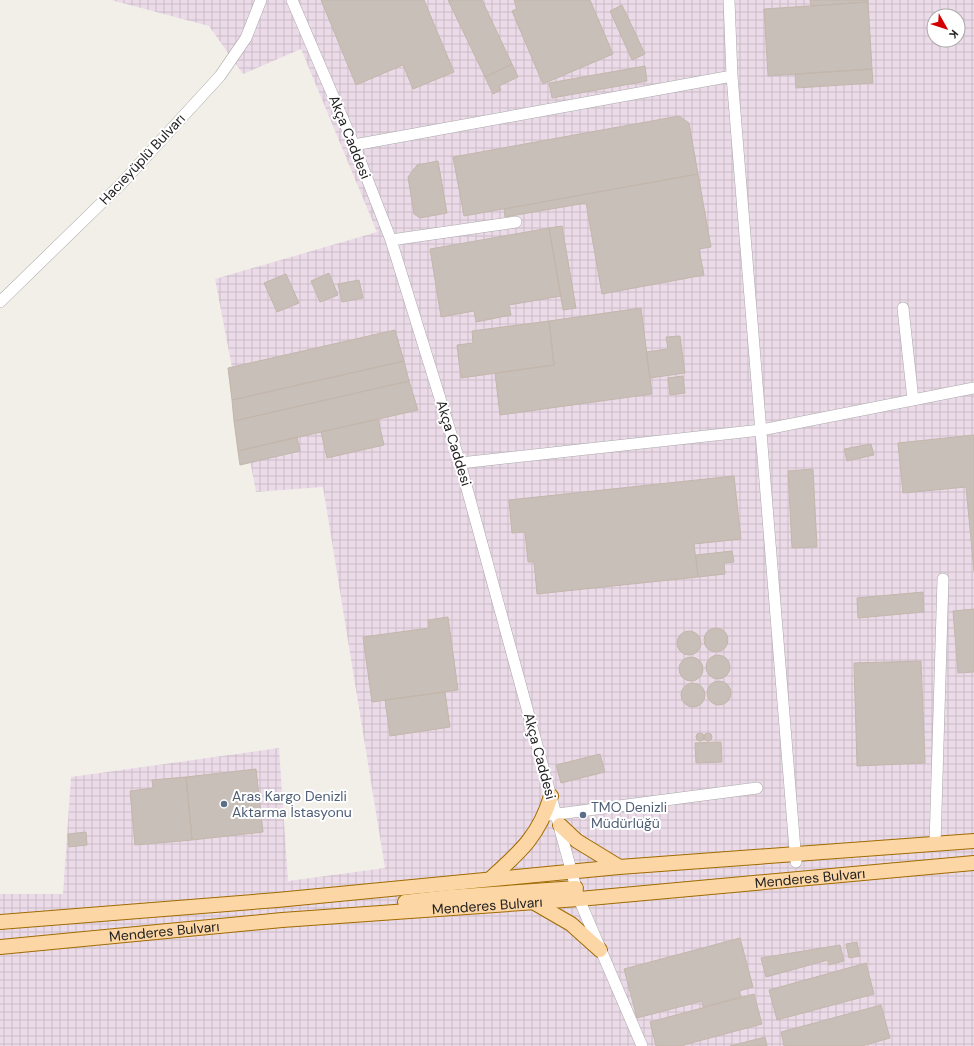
<svg xmlns="http://www.w3.org/2000/svg" width="974" height="1046" viewBox="0 0 974 1046" font-family="'DM Sans',sans-serif">
<style>
.industrial{fill:url(#industrial-grid);fill-rule:evenodd}
.building{fill:#c7bfb8;stroke:#c4b6ab}
.lines{fill:none;stroke-linecap:round;stroke-linejoin:round}
.minor-casing{stroke:#a9a9a9;stroke-width:12}
.major-casing{stroke:#a06b00;stroke-width:16}
.minor{stroke:#fff;stroke-width:11}
.major{stroke:#fcd6a4;stroke-width:14}
.service-dot{fill:#5c6f8a;stroke:#fff;stroke-width:1.5}
.labels{text-anchor:middle;dominant-baseline:central;stroke-width:4;stroke-linejoin:round;paint-order:stroke}
.street-label{font-size:14px;fill:#222;stroke:#fff}
.service-label{font-size:14px;fill:#4e5e75;stroke:#fff;text-anchor:start}
</style>
<defs>
<pattern id="industrial-grid" width="8" height="8" patternUnits="userSpaceOnUse"><rect width="8" height="8" fill="#ebdbe8"/><path d="M0 4h8M4 0v8" fill="none" stroke="#c9bcc7"/></pattern>
</defs>
<rect width="100%" height="100%" fill="#f2efe9"/>
<path class="industrial" d="M111 0H974V1046H0V894H63L71 777 279 748 288 881 385 868 323 487 256 492 215 279 377 232 301 49 243 74 209 26ZM934 16H958V40H934Z"/>
<path class="building" d="M321 0H424L454 72 413 89 403 65 356 85Z
M448 0H482L512 64 485 77Z
M514 0H590L613 54 543 84 512 11 517 9Z
M810 0H868V2L811 6Z
M868 2 872 69 768 76 764 9Z
M622 5 645 54 632 60 610 11Z
M512 64 518 77 499 86 501 90 493 94 485 77Z
M645 66 647 81 552 98 549 83Z
M872 69 873 83 796 88 795 74Z
M679 116 689 123 698 174 464 216 453 157Z
M438 161 447 213 420 218 414 214 408 177 417 165Z
M698 174 711 247 699 249 704 275 602 294 586 203 505 217 504 209Z
M562 226 576 308 563 310 549 228Z
M549 228 561 296 509 305 511 315 476 322 474 311 441 317 430 249Z
M329 273 338 295 320 302 311 281Z
M286 274 299 303 277 312 264 283Z
M359 280 363 298 342 302 338 284Z
M641 308 652 394 500 415 495 373 554 365 549 321Z
M549 321 554 365 461 378 457 345 473 343 472 331Z
M395 330 404 361 232 400 228 368Z
M680 336 685 373 650 378 646 352 668 349 666 337Z
M404 361 409 381 234 421 232 400Z
M683 376 685 393 670 395 668 378Z
M409 381 418 410 238 451 234 421Z
M378 419 384 445 327 458 321 432Z
M974 435V571L966 487 903 493 898 443Z
M297 437 300 451 240 465 238 451Z
M871 444 874 455 847 461 844 449Z
M813 469 817 547 792 548 788 471Z
M734 476 741 539 694 544 698 577 537 594 534 562H528L525 532 512 533 509 500Z
M732 551 734 562 724 563 725 574 698 577 696 555Z
M923 592 924 612 858 618 857 598Z
M974 609V672L958 673 953 611Z
M448 617 458 690 372 702 363 637 429 628 428 620Z
M704 640a12 12 0 1 1 24 0a12 12 0 1 1-24 0Z
M677 643a12 12 0 1 1 24 0a12 12 0 1 1-24 0Z
M706 667a12 12 0 1 1 24 0a12 12 0 1 1-24 0Z
M679 669a12 12 0 1 1 24 0a12 12 0 1 1-24 0Z
M921 661 925 763 857 766 854 663Z
M707 693a12 12 0 1 1 24 0a12 12 0 1 1-24 0Z
M681 695a12 12 0 1 1 24 0a12 12 0 1 1-24 0Z
M445 692 450 727 390 736 385 700Z
M704 737a4 4 0 1 1 8 0a4 4 0 1 1-8 0Z
M696 737a4 4 0 1 1 8 0a4 4 0 1 1-8 0Z
M721 742 722 762 696 763 695 743Z
M600 754 605 772 561 783 556 765Z
M256 769 263 832 192 840 186 777Z
M186 777 192 840 135 845 130 791 153 788 152 780Z
M86 832 87 845 69 847 68 834Z
M740 938 753 987 739 991 741 997 703 1007 702 1001 637 1018 624 969Z
M857 942 860 956 849 958 846 944Z
M840 945 844 961 829 965 828 960 766 977 761 958Z
M866 963 874 994 777 1020 769 990Z
M754 994 762 1024 680 1046H656L650 1022Z
M881 1005 890 1038 862 1046H784L781 1032Z
M765 1037 767 1046H730Z"/>
<g class="lines">
<defs>
<path id="minor" d="M292 0 354 145 391 240 460 463 579 899 642 1046
M729 0 732 76 796 862
M354 145 732 76
M391 240 516 222
M0 302 122 183 220 76 246 38 261 0
M903 308 913 400
M460 463 761 430 974 388
M550 815 757 788
M935 844 943 579"/>
<g id="major">
<path d="M560 825 577 841 618 866"/>
<path d="M490 879C520 852 539 836 551 796"/>
<path d="M405 902 450 897 576 888"/>
<path d="M533 902 571 924 600 950"/>
<path d="M0 922 277 900 619 867 974 841"/>
<path id="s1" d="M0 947 282 920 579 899 974 863"/>
</g>
</defs>
<use href="#minor" class="minor-casing"/>
<use href="#major" class="major-casing"/>
<use href="#minor" class="minor"/>
<use href="#major" class="major"/>
</g>
<g class="service-dot">
<circle cx="224" cy="804" r="4"/>
<circle cx="583" cy="815" r="4"/>
</g>
<g class="labels">
<g class="street-label">
<text transform="translate(350 137) rotate(68)">Akça Caddesi</text>
<text transform="translate(142 159) rotate(-47)">Hacıeyüplü Bulvarı</text>
<text transform="translate(454 443) rotate(73)">Akça Caddesi</text>
<text transform="translate(540 756) rotate(75)">Akça Caddesi</text>
<text stroke="none"><textPath href="#s1" startOffset="813">Menderes Bulvarı</textPath></text>
<text stroke="none"><textPath href="#s1" startOffset="489">Menderes Bulvarı</textPath></text>
<text stroke="none"><textPath href="#s1" startOffset="165">Menderes Bulvarı</textPath></text>
</g>
<g class="service-label">
<text x="232" y="796">Aras Kargo Denizli<tspan x="232" dy="16">Aktarma İstasyonu</tspan></text>
<text x="591" y="807">TMO Denizli<tspan x="591" dy="16">Müdürlüğü</tspan></text>
</g>
</g>
<g transform="translate(946 28) rotate(129)"><circle r="19" fill="#ffffff" stroke="#a7a7a7"/>
<path d="M0-3L7 15L0 10L-7 15Z" fill="#d40000"/>
<text y="-6" font-size="11" font-weight="bold" text-anchor="middle" fill="#222222">K</text>
</g>
</svg>
